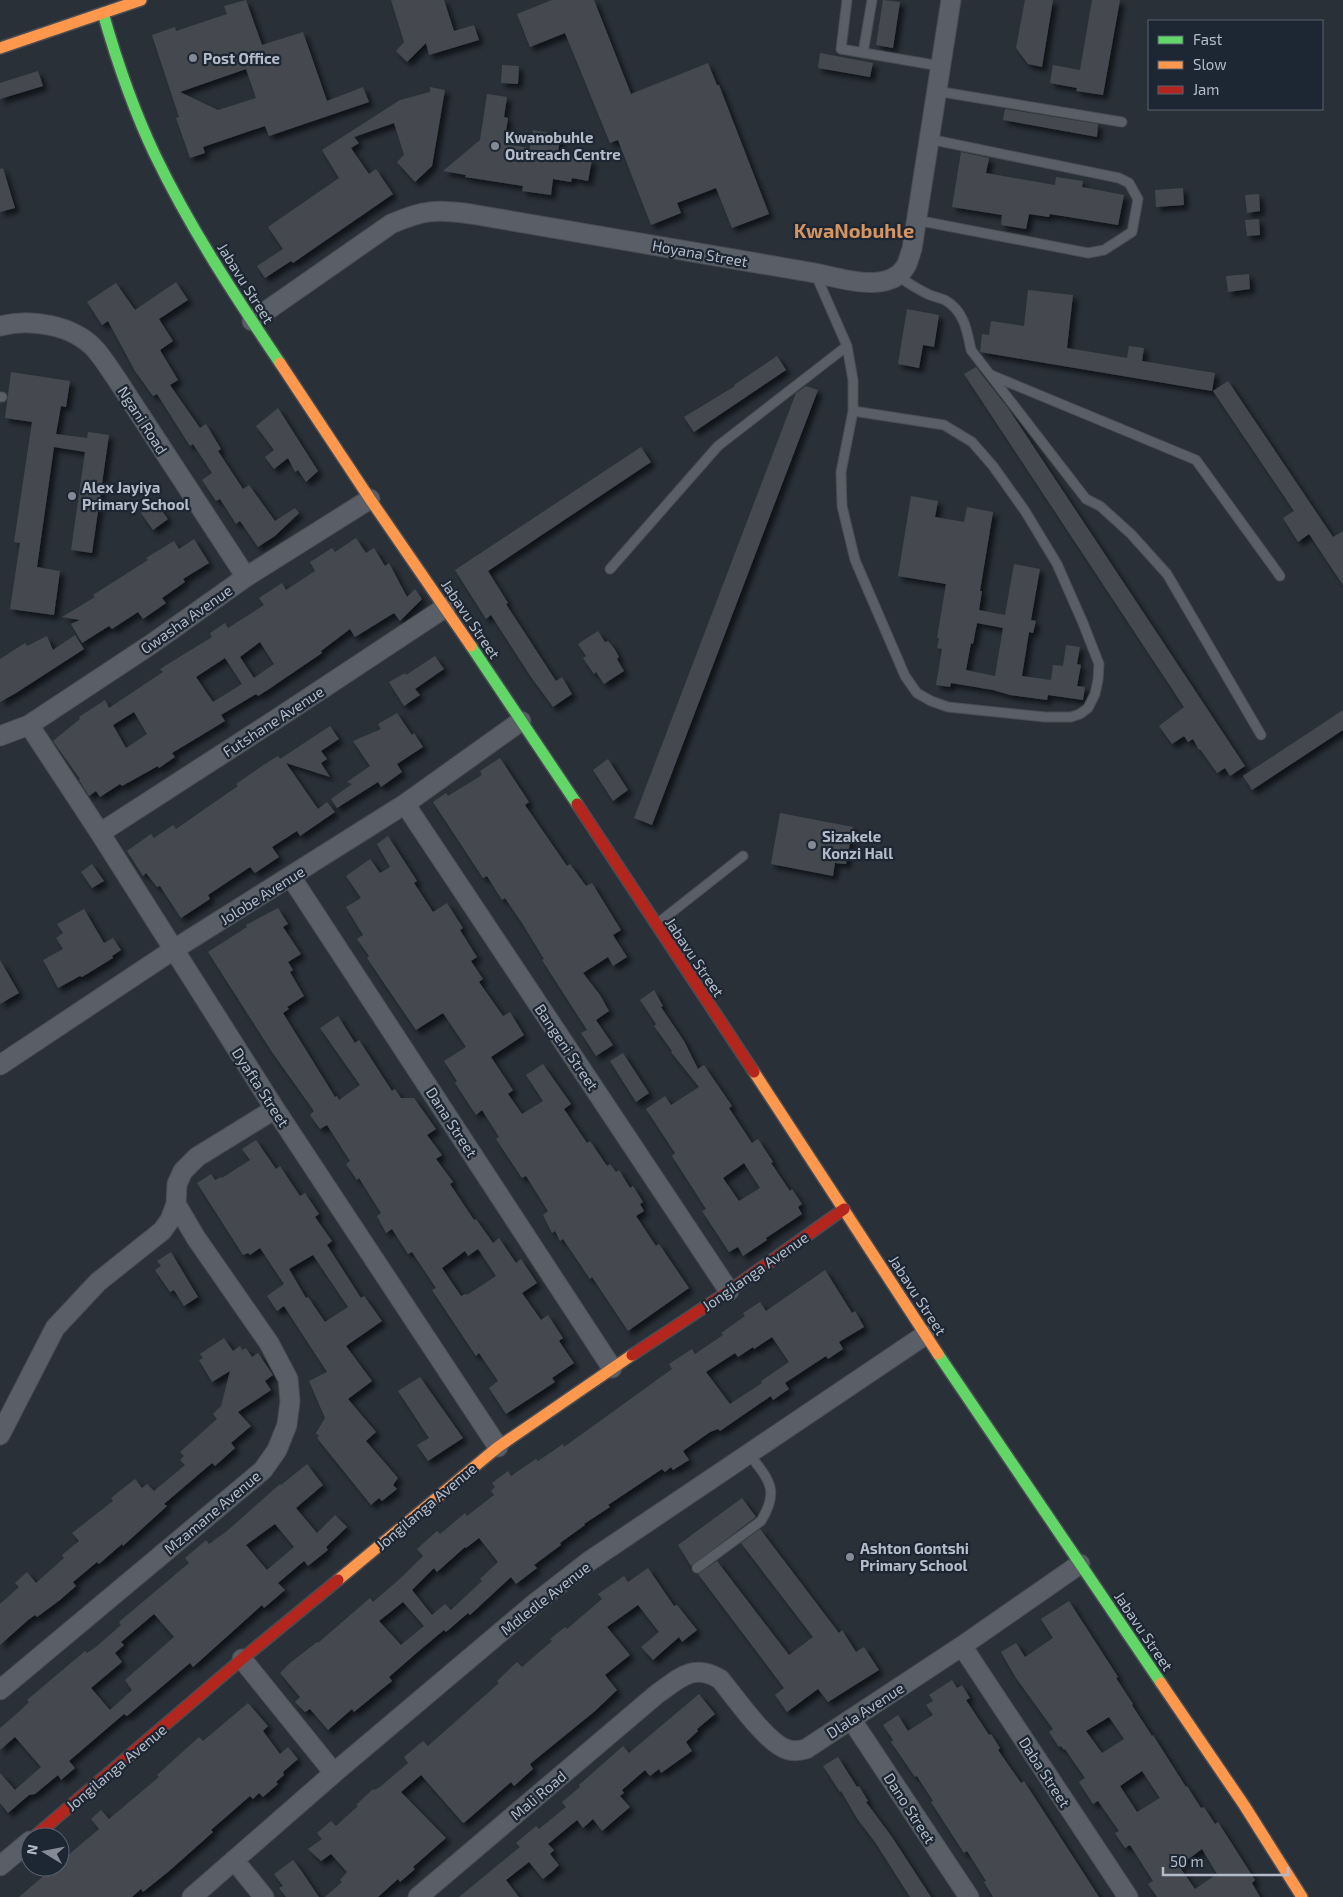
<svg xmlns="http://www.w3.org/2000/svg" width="1343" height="1897" viewBox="0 0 1343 1897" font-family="'Exo 2',sans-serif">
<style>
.building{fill:#444950;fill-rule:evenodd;filter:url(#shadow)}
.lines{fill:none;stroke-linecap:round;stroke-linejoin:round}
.lane-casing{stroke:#484c53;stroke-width:11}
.street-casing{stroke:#484c53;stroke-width:21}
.fast-casing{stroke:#484c53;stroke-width:14}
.slow-casing{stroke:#484c53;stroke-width:14}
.jam-casing{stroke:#484c53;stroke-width:14}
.lane{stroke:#5a5e66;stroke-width:9}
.street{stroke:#5a5e66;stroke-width:19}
.fast{stroke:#63d668;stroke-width:11}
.slow{stroke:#ff974d;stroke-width:11}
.jam{stroke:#b3261e;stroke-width:11}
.poi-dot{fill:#848b96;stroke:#1d2633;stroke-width:2}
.labels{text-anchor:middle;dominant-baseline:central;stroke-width:4.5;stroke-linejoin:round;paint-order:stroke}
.poi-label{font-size:15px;font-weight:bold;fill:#b4bcc9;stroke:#1d2633;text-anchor:start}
.street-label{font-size:15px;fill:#b4bcc9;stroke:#1d2633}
.district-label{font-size:20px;font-weight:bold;fill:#d59563;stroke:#1d2633}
</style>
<defs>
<filter id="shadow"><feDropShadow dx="4.5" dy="4.5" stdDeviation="2.5" flood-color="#0009"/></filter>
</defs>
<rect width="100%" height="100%" fill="#2a3038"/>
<path class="building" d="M246 0 262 45 303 32 327 101 363 87 369 102 269 136 265 126 203 147 205 153 190 158 176 118 179 117 152 35 175 27 176 31 227 14 224 6ZM246 69 256 98 218 110 180 92Z
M391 0H444L454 31 474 25 479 40 429 55 426 43 407 62 396 51 404 42Z
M552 0H594L631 94 708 63 717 85H719L769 214 732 228 716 188 677 203 681 213 651 225 618 140 610 143 565 33 530 47 517 14Z
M883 0 900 2 893 48 876 45Z
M1025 0H1053L1042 67 1028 64 1016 48Z
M1092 0H1120L1103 95 1076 91 1077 88 1050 83 1053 65 1080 70Z
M820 53 873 63 870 77 818 68Z
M502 65 519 66 518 84 501 83Z
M38 71 43 86 0 99V83Z
M430 87 445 90 432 166 415 182 397 162 404 155 394 123 354 137 359 143 351 148 369 174 376 169 393 194 293 263 291 261 265 278 257 266 283 249 268 227 339 178 322 150 400 100 430 92Z
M487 94 507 97 504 117 508 118 504 144 530 148 533 130 561 135 558 151 575 154 576 157 592 160 588 181 572 178 571 182 553 179 551 195 522 191 523 186 465 177 466 175 443 171 480 140Z
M1005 109 1098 124 1097 137 1003 120Z
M961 152 989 158 986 173 1055 185 1056 177 1083 181 1082 187 1124 195 1118 225 1050 214 1049 217 1029 214 1026 229 1001 225 1002 215 952 207Z
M3 168 15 208 0 212V169Z
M1183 188 1184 205 1156 207 1155 190Z
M1259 194 1260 211 1247 213 1245 195Z
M1259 219 1260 235 1247 236 1245 220Z
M1249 274 1250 289 1228 292 1226 276Z
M176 282 188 300 159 319 173 341 160 350 178 380 170 385 200 428 206 424 221 449 218 451 243 489 249 485 275 521 295 508 299 513 275 536 258 547 240 521 236 524 220 499 216 501 202 480 212 473 193 444 190 446 157 394 153 396 135 371 108 321 102 325 87 302 116 283 135 310Z
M1028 290 1073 295 1067 348 1127 358 1129 346 1144 348 1142 361 1215 373 1212 391 980 352 982 334 989 335 991 321 1024 326Z
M907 309 939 315 934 347 923 345 919 368 898 364Z
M777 356 786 370 694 432 684 417 735 386 734 385Z
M976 367 1008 408 1245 766 1230 776 1225 768 1217 773 1200 749 1199 750 1193 739 1188 742 1184 736 1172 744 1159 726 1184 707 964 374Z
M11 372 70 381 66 407 61 406 56 434 87 438 88 432 109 435 92 553 71 550 85 452 54 447 37 567 60 571 54 615 10 609 20 543 14 542 32 422 5 418Z
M1228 381 1333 537 1343 531V585L1309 534 1298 542 1283 518 1294 511 1213 391Z
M806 386 818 390 652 825 634 818 796 393Z
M278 408 318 471 306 482 298 470 295 472 288 458 274 469 265 457 274 450 256 426Z
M641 447 651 462 488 571 508 603 506 604 556 681 562 677 572 694 553 707 531 677 491 615 486 619 455 570Z
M911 496 938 501 935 517 964 522 967 507 993 512 980 591H982L979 610 1005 615 1014 564 1040 569 1031 620 1036 621 1033 633 1029 632 1022 676 1051 680 1053 665 1063 666 1066 645 1080 647 1077 664 1081 665 1077 686 1085 687 1083 700 1048 695 1047 700 1010 695 993 690 951 683 950 687 936 685 942 649 937 648 939 638H937L946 584 898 576ZM977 623 1003 628 995 676 966 670 971 643 973 644Z
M155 502 168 519 153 530 141 513Z
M356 538 366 553 374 548 385 566 389 563 407 597 415 589 422 599 400 621 394 613 355 637 350 629 321 651 322 653 269 689 258 696 256 694 221 715 225 721 172 753 175 757 159 768 158 766 122 786 120 784 100 797 96 791 89 796 79 780 80 779 53 741 80 719 79 717 105 700 109 708 163 672 160 669 212 637 210 633 225 623 228 628 264 605 259 598 282 583 286 590 315 571 310 562 332 548 335 552ZM260 642 274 664 254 678 240 657ZM225 658 242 684 213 702 196 677ZM134 712 147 734 126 748 113 725Z
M194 539 209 563 183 579 185 582 162 598 166 603 143 619 138 612 112 629 109 626 82 643 71 624 80 620 62 617 95 597 93 595 148 560 146 558 174 541 179 549Z
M598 631 605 642 608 641 614 648 619 657 617 659 624 671 604 684 596 672 594 674 583 658 586 656 578 644Z
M75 635 84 649 16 693 0 702V659L25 643 27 646 47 636 53 650Z
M435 656 444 669 415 689 420 695 404 706 389 682 405 673 406 675Z
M1343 710V730L1252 790 1243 776Z
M397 713 412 735 414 733 423 747 397 764 402 772 381 787 378 782 337 808 331 799 352 784 347 782 370 766 353 741 381 729 378 724Z
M330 726 339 739 321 751 327 759 321 763 330 777 286 763 318 809 327 802 335 812 300 836 297 831 272 847 279 857 255 873 250 867 208 895 210 899 181 918 160 886 157 887 146 873 143 876 127 851 151 834 154 838 173 825 176 829 238 786 236 784 262 766 278 756 280 759Z
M500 758 529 802 525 805 567 866 570 864 586 886 592 883 621 930 613 935 627 957 613 966 608 957 583 973 600 995 609 1011 596 1020 613 1045 596 1056 581 1033 587 1030 542 960 544 959 522 923 505 898 502 900 487 876 483 878 433 802 446 793 448 796 482 775 480 771Z
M608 759 628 790 613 801 593 770Z
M780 813 853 827 846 864 835 863 833 876 771 864Z
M388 836 417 881 414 883 433 912 447 903 463 928 460 930 477 957 471 961 483 979 479 982 503 1016 510 1012 524 1035 491 1057 513 1090 508 1094 522 1114 543 1101 526 1075 543 1064 571 1104 564 1109 587 1143 590 1141 607 1166 610 1164 616 1172 619 1170 630 1188 633 1186 643 1202 640 1204 644 1211 636 1216 656 1246 659 1244 689 1288 628 1331 592 1277 590 1279 563 1239 560 1241 555 1231 552 1233 543 1215 548 1211 526 1176 522 1178 496 1139 499 1137 482 1110 476 1115 455 1083 457 1081 444 1061 466 1047 443 1013 416 1030 367 958 369 956 357 939 363 935 346 907 361 898 346 876 370 859 380 873 390 867 377 844Z
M92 864 104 881 92 888 81 872Z
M278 908 288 924 283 927 301 954 288 962 293 970 290 972 304 996 287 1007 289 1009 283 1013 335 1097 337 1096 339 1100 360 1085 320 1028 338 1016 355 1043 359 1040 392 1091 395 1089 401 1098H414L436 1129 427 1135 442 1155 436 1159 453 1182 450 1184 474 1220 476 1219 493 1243 499 1238 516 1263 521 1259 537 1283 522 1293 541 1320 548 1315 563 1338 559 1341 574 1363 552 1378 555 1382 506 1414 489 1388 498 1381 479 1353 476 1356 432 1290 436 1288 412 1252 408 1254 392 1229 386 1233 377 1216 381 1213 359 1178 357 1180 346 1164 350 1161 327 1125 320 1129 310 1115 314 1111 272 1052 208 952 247 927 246 925ZM478 1249 496 1276 467 1295 466 1294 461 1296 442 1268 465 1251 468 1256Z
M84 909 104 943 113 938 121 950 112 956 113 958 82 977 80 976 58 988 43 960 63 949 56 938 63 933 57 924Z
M0 960 19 993 0 1004Z
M654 990 663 1006 661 1007 684 1041 698 1069 704 1065 732 1106 729 1108 752 1143 758 1139 773 1162 771 1163 790 1191 792 1189 802 1204 798 1207 802 1214 766 1238 767 1240 743 1256 738 1247 729 1252 702 1211 706 1209 672 1156 675 1153 646 1109 665 1096 671 1105 699 1087 671 1052 672 1051 654 1026 656 1024 640 1000ZM744 1163 760 1188 739 1201 723 1178Z
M623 1053 649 1093 636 1102 610 1061Z
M256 1140 276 1169 280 1166 300 1196 305 1193 319 1214 315 1217 332 1241 327 1245 361 1298 364 1296 382 1321 346 1346 372 1381 348 1399 376 1432 366 1441 398 1478 393 1485 397 1489 382 1501 379 1498 371 1505 317 1438 319 1436 316 1433 325 1418 309 1381 327 1372 284 1306 277 1311 267 1296 284 1284 260 1248 250 1255 248 1253 243 1255 197 1183 211 1174 215 1180 221 1177 222 1178 250 1160 242 1149ZM313 1255 348 1307 325 1322 308 1297 306 1298 289 1269Z
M171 1252 198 1297 184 1306 174 1290 170 1292 155 1270 161 1266 157 1261Z
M825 1270 852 1313 855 1311 864 1327 839 1342 843 1349 828 1359 826 1356 785 1383 789 1389 773 1400 771 1396 720 1431 718 1429 710 1432 683 1451 689 1460 673 1470 671 1467 665 1472 662 1469 608 1505 610 1507 584 1524 585 1525 560 1543 561 1545 534 1565 537 1568 516 1584 511 1577 470 1615 468 1613 446 1632 444 1630 420 1650 389 1677 392 1681 377 1693 354 1712 352 1709 328 1730 310 1709 305 1712 295 1702 300 1697 280 1673 290 1663 317 1642 318 1643 370 1598 373 1602 402 1577 423 1556 417 1549 437 1531 440 1534 465 1513 467 1516 494 1495 491 1491 495 1487 492 1483 508 1471 511 1476 536 1459 538 1461 563 1444 564 1447 672 1369 669 1364 692 1349 695 1354 723 1335 721 1333 745 1316 743 1313 760 1302 766 1311ZM772 1337 789 1362 761 1381 762 1383 730 1404 706 1372 735 1353 738 1357 753 1347 754 1349ZM479 1538 498 1562 480 1579 482 1581 451 1610 445 1604 432 1615 412 1590 434 1568 437 1572 465 1547 466 1548ZM403 1602 424 1626 401 1645 379 1621Z
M224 1338 233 1351 240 1346 242 1350 246 1348 252 1357 258 1353 273 1375 265 1381 271 1390 238 1412 251 1426 231 1443 235 1448 215 1466 212 1463 164 1504 167 1506 123 1546 122 1544 99 1564 97 1562 73 1582 76 1586 60 1600 37 1617 35 1615 28 1620 0 1645V1604L19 1587 15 1583 27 1572 36 1583 64 1558 62 1555 79 1541 72 1533 113 1501 111 1498 135 1479 142 1488 147 1484 154 1491 185 1465 180 1460 184 1456 180 1452 217 1419 213 1414 221 1406 230 1371 212 1382 199 1360 203 1358 200 1354Z
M420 1377 463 1438 428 1461 417 1445 429 1438 398 1391Z
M307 1464 323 1485 296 1508 317 1533 335 1515 347 1527 326 1547 328 1550 308 1566 304 1561 278 1583 285 1590 264 1608 262 1605 193 1667 190 1663 127 1716 124 1714 69 1761 75 1768 61 1780 58 1775 35 1794 29 1795 8 1813 0 1803V1773L15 1790 41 1767 15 1737 0 1750V1728L21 1710 29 1702 27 1700 85 1651 87 1653 96 1647 121 1625 119 1622 189 1563 185 1558 206 1540 209 1544 227 1531 280 1484 281 1485ZM275 1524 294 1547 267 1570 246 1545ZM154 1614 174 1637 125 1680 132 1690 110 1710 91 1688 122 1662 115 1653 124 1645 121 1642Z
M742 1498 756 1517 691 1566 678 1545Z
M760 1529 839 1633 842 1630 856 1652 864 1647 879 1670 828 1702 818 1689 787 1712 775 1695 784 1688 698 1574 717 1561 789 1655 813 1637 741 1543Z
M648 1568 674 1606 677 1605 697 1630 682 1642 679 1637 653 1660 641 1647 659 1632 638 1605 607 1627 630 1655 605 1675 617 1690 595 1711 530 1764 533 1769 514 1786 511 1782 465 1822 463 1823 421 1775 401 1792 446 1838 413 1867 415 1869 400 1882 398 1879 378 1897H325L342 1882 340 1880 347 1872 331 1854 321 1861 308 1849 322 1839 317 1833 331 1821 336 1826 358 1806 356 1805 373 1789 374 1790 380 1787 408 1763 404 1757 423 1741 428 1746 499 1683 497 1681 517 1662 522 1667 552 1641 550 1639 565 1627 567 1629 602 1599 598 1594 624 1576 628 1582Z
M1069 1601 1118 1677 1116 1678 1133 1704 1132 1705 1152 1736 1153 1735 1186 1787 1187 1786 1201 1808 1204 1807 1215 1824 1218 1822 1255 1880 1252 1883 1260 1897H1157L1148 1884 1153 1881 1130 1845 1125 1848 1115 1833 1119 1831 1098 1801 1093 1804 1079 1782 1085 1778 1065 1749 1064 1750 1061 1746 1059 1747 1049 1732 1053 1729 1016 1678 1001 1652 1016 1643 1025 1657 1053 1638 1041 1619ZM1109 1717 1124 1739 1102 1753 1086 1731ZM1142 1771 1160 1798 1137 1812 1120 1786ZM1202 1849 1217 1874 1195 1889 1179 1866Z
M952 1680 957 1688 962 1685 970 1698 966 1700 989 1735 991 1734 1000 1748 998 1750 1021 1783 1024 1781 1099 1897H993L984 1882 986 1881 967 1851 964 1853 931 1802 933 1801 917 1776 915 1777 891 1742 893 1740 883 1725 898 1715 908 1731 933 1715 926 1705 933 1701 929 1695Z
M699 1694 715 1714 697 1729 698 1731 686 1742 692 1751 661 1773 659 1769 650 1776 645 1770 622 1790 624 1793 620 1796 630 1807 602 1831 593 1819 583 1828 577 1820 548 1844 554 1850 550 1854 559 1865 553 1871 543 1879 529 1862 506 1880 519 1897H459L520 1847 516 1843 536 1826 539 1829 566 1807 562 1802 580 1787 579 1785 623 1746 629 1753Z
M248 1703 268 1726 263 1731 280 1754 288 1747 298 1759 283 1772 284 1775 276 1782 278 1784 263 1797 259 1793 253 1799 250 1796 211 1830 213 1832 168 1872 143 1892 141 1889 132 1897H19L54 1867H60V1862L99 1829 91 1819 101 1810 109 1819 159 1777 157 1775 199 1737 203 1741Z
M838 1757 857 1787 859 1786 868 1801 866 1802 892 1837 931 1897H910L875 1842 858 1820 841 1791 840 1792 823 1766Z
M293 1860 300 1869 319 1897H286L279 1888 283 1886 274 1874Z"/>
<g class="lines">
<defs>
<path id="lane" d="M847 0 841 49 940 66
M863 53 872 0
M936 91 1122 122
M916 220 1088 253 1104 250 1132 232 1138 199 1129 183 1119 178 929 139
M815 273 847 346 853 380V411L841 472 842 506 855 560 905 676 917 693 931 701 948 707 1045 717H1071L1080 714 1088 708 1095 694 1098 680 1099 664 1083 623 1057 564 1025 511 993 466 972 442 944 425 853 411
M896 275C907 282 918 290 930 295 935 297 940 298 945 300 964 311 967 330 971 350L1086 499 1100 506 1131 534 1167 574 1261 735
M991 375 1196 460 1280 576
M0 397H2
M610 569 718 446 847 346
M658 923 743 856
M697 1568 761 1521C780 1490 769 1480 749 1454"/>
<path id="street" d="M252 321 391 224C423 210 436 209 471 214L815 273C841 278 891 296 907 264 909 259 910 254 912 249L951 0
M0 326C31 318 73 325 95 349 103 358 109 368 116 378L246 577
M29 725 100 833 275 1109 498 1447
M0 736 29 725 150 645 246 577 370 499
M405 804 729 1291
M100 833 278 718 446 607
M291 877 612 1368
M0 1065 173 950 405 804 521 721
M0 1435 55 1328 98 1282 162 1231 170 1220 176 1204
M962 1646 1128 1897
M242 1659 334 1773
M0 1690 263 1470 277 1450 287 1425 290 1401 288 1379 269 1343 196 1238 176 1204 177 1184 183 1171 197 1157 275 1109
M851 1719 969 1897
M234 1860 264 1897
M0 1866 30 1841
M192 1897 334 1773 534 1604 588 1562 925 1335
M418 1897 657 1694C680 1678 693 1663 720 1679 735 1697 766 1742 786 1749 793 1752 799 1751 806 1749L962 1646 1080 1564"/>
<path id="fast" d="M103 13C117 62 133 109 155 155 190 228 235 296 280 363
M471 646 577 804
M938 1354 1161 1683"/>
<path id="slow" d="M0 48 141 0
M280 363 370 499 471 646
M754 1072 938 1354
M338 1580 498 1447 632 1355
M1161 1683 1244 1805 1302 1897"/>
<path id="jam" d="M577 804 754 1072
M632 1355 729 1291 844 1209
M34 1837 242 1659 338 1580"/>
</defs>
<use href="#lane" class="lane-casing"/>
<use href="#street" class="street-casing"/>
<use href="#fast" class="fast-casing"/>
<use href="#slow" class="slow-casing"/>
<use href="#jam" class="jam-casing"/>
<use href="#lane" class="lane"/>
<use href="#street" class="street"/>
<use href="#fast" class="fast"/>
<use href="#slow" class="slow"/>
<use href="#jam" class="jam"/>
</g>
<g class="poi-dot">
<circle cx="193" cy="58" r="5"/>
<circle cx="495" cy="146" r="5"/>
<circle cx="72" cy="496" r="5"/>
<circle cx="812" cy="845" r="5"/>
<circle cx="850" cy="1557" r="5"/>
</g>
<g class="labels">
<g class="poi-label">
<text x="203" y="58">Post Office</text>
<text x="505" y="137">Kwanobuhle<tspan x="505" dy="17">Outreach Centre</tspan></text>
<text x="82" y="487">Alex Jayiya<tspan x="82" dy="17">Primary School</tspan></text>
<text x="822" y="836">Sizakele<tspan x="822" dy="17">Konzi Hall</tspan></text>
<text x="860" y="1548">Ashton Gontshi<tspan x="860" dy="17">Primary School</tspan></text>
</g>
<g class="street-label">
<text transform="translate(700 253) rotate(10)">Hoyana Street</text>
<text transform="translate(246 283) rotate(58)">Jabavu Street</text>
<text transform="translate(143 420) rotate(57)">Ngani Road</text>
<text transform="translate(186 619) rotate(-35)">Gwasha Avenue</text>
<text transform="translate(471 619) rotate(56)">Jabavu Street</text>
<text transform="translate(273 721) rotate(-33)">Futshane Avenue</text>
<text transform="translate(262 895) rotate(-32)">Jolobe Avenue</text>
<text transform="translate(695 957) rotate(56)">Jabavu Street</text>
<text transform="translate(567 1047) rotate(56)">Bangeni Street</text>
<text transform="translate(261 1087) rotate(57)">Dyafta Street</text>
<text transform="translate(452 1122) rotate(57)">Dana Street</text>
<text transform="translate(755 1271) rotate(-35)">Jongilanga Avenue</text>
<text transform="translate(918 1295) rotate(57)">Jabavu Street</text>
<text transform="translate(426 1506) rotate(-40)">Jongilanga Avenue</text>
<text transform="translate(212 1512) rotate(-40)">Mzamane Avenue</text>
<text transform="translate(545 1598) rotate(-38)">Mdledle Avenue</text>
<text transform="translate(1144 1631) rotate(56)">Jabavu Street</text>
<text transform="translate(865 1710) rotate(-33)">Dlala Avenue</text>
<text transform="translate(116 1767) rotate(-40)">Jongilanga Avenue</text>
<text transform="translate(1045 1772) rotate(57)">Daba Street</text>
<text transform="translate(538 1795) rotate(-40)">Mali Road</text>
<text transform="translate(910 1808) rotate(57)">Dano Street</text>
</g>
<g class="district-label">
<text x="854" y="230">KwaNobuhle</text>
</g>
</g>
<rect x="1148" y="20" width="175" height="90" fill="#1d2633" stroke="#59626f"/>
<rect x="1158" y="36" width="25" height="8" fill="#63d668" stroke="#59626f"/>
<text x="1193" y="45" font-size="15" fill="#b4bcc9">Fast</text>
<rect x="1158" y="61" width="25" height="8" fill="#ff974d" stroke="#59626f"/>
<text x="1193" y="70" font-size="15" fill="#b4bcc9">Slow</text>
<rect x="1158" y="86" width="25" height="8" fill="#b3261e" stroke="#59626f"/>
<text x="1193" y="95" font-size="15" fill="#b4bcc9">Jam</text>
<g transform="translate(45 1852) rotate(280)"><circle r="24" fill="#1d2633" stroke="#59626f"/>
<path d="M0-4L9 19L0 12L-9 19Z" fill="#848b96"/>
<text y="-8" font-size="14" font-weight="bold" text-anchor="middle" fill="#b4bcc9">N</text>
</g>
<path d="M1163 1867v8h125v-8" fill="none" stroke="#b4bcc9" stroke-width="2.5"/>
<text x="1170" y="1867" font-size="15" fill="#b4bcc9" stroke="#1d2633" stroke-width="4" paint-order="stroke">50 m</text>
</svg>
